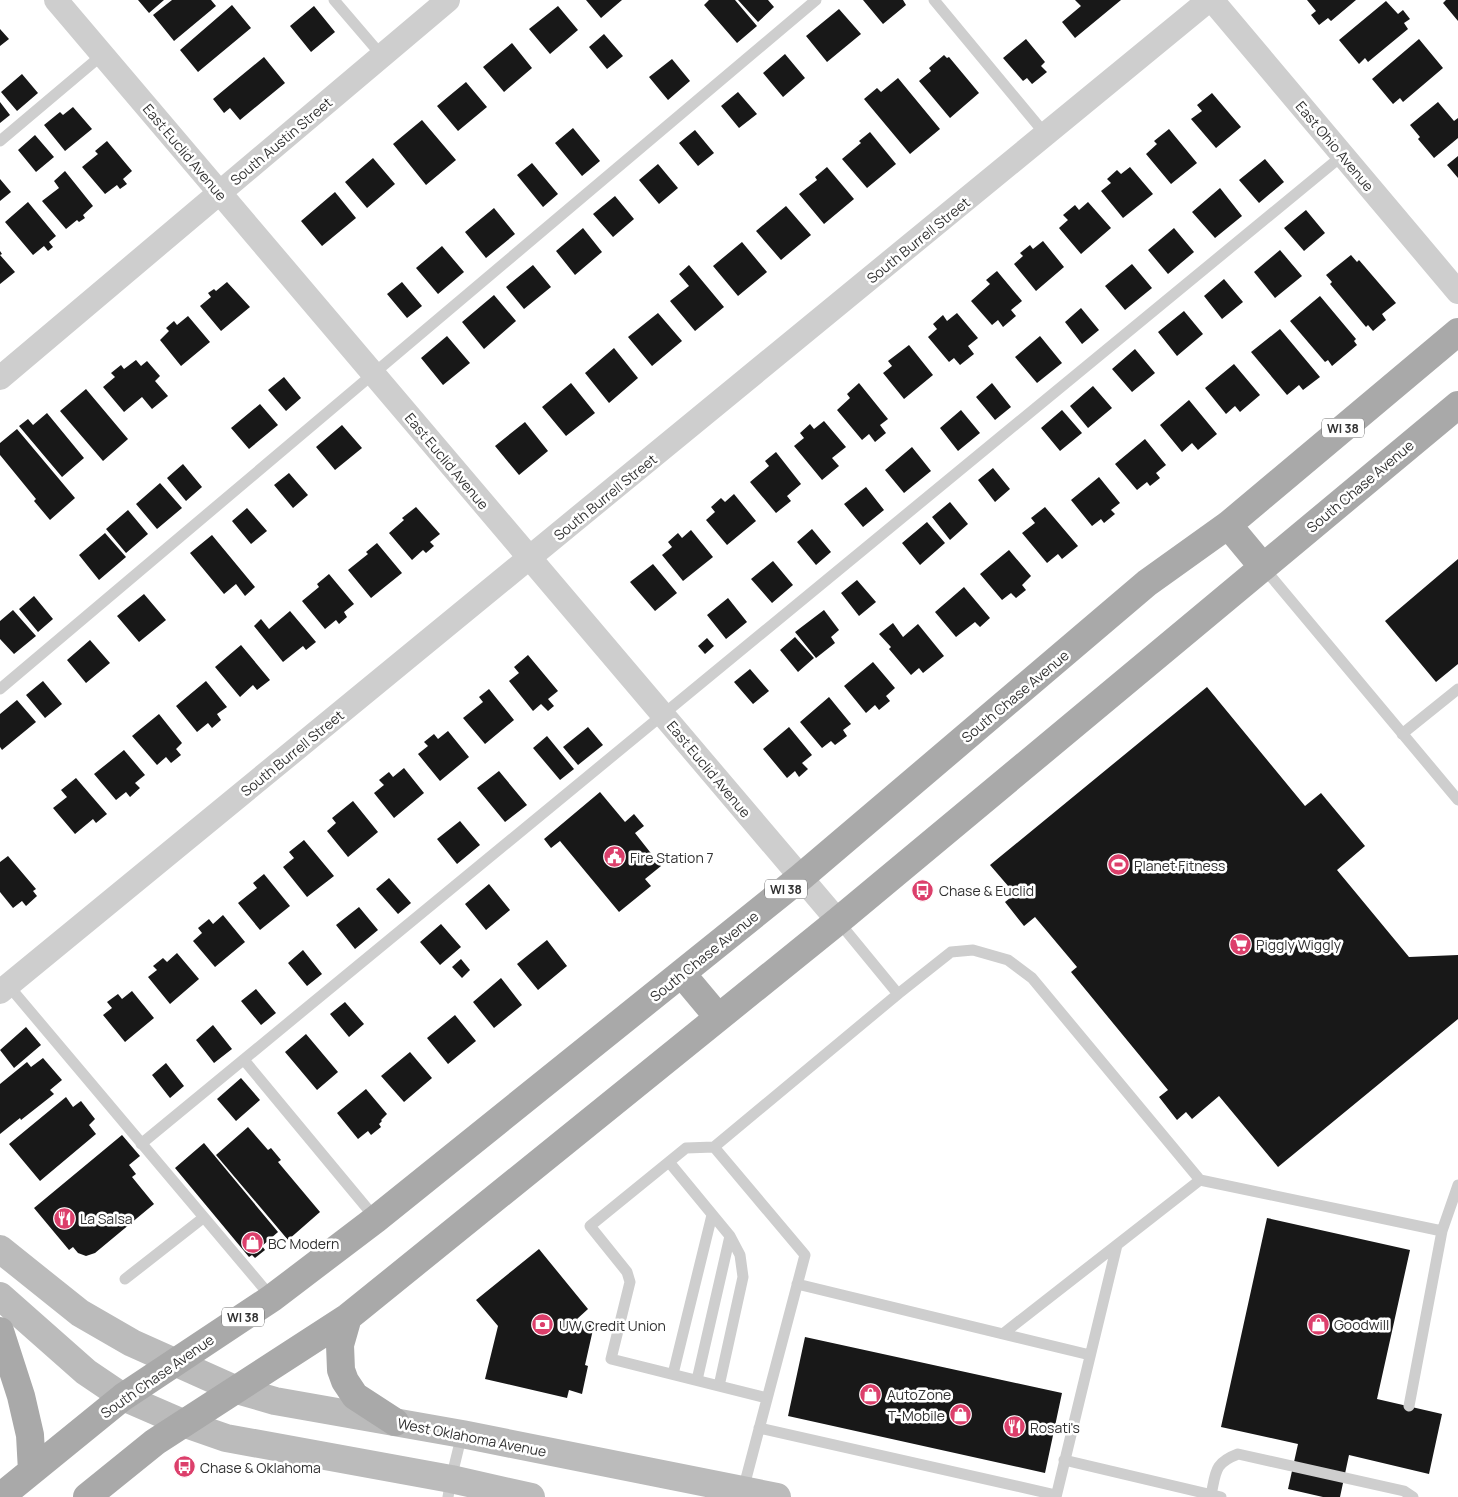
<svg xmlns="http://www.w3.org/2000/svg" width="1458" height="1497" viewBox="0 0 1458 1497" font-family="Manrope,sans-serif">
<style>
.building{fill:#181818}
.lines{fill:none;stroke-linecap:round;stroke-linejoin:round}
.service{stroke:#cecece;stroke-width:11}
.minor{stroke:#cecece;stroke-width:24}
.secondary{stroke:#bbb;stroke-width:28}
.primary{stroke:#a9a9a9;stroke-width:28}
.labels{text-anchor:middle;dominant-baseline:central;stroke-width:5;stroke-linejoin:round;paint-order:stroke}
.shield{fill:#fff;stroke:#6f6f6f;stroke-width:1}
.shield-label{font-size:12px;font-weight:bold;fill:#313131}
.street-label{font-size:14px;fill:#313131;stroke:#fff}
.poi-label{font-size:14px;fill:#313131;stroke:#fff;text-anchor:start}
</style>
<rect width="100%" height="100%" fill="#fff"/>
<path class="building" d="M138 0H164L149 13Z
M172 0H211L216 6 174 41 153 15Z
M586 0H622L601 18Z
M709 0H735L757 26 737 43 704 5Z
M738 0H768L774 7 758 22Z
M863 0H903L906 5 883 24Z
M1075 0H1121L1075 38 1062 22 1081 6Z
M1307 0H1356L1331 21 1328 18 1319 25 1311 15 1316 11Z
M1446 0H1458V21L1443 3Z
M1386 1 1398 14 1403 10 1410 19 1404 23 1408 29 1368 62 1365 58 1359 64 1339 40Z
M232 5 251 28 198 72 180 50Z
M314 6 335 32 311 52 290 26Z
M558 6 578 30 550 54 529 29Z
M839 9 861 34 827 62 806 36Z
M0 29 9 39 0 46Z
M604 34 623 56 607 69 589 47Z
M1026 39 1045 62 1041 66 1047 72 1032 84 1027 78 1023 81 1003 58Z
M1419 39 1443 68 1403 102 1400 98 1393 104 1372 79Z
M512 43 532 68 504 92 483 67Z
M785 54 805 78 783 97 763 73Z
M944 55 947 58 949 57 979 93 950 118 919 81 931 71 929 68Z
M264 57 285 83 240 120 230 108 224 113 213 99Z
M672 59 690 81 668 100 649 77Z
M22 74 38 93 17 111 1 92Z
M898 78 940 129 910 154 864 99 877 88 881 92Z
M466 82 487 107 458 131 437 106Z
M738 92 757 114 739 128 721 106Z
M1212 93 1241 127 1216 148 1191 119 1202 111 1197 105Z
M0 102 10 115 0 123Z
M1438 102 1454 121 1458 118V138L1434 158 1418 139 1420 137 1410 125Z
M73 107 92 129 65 151 44 125 60 112 63 115Z
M422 120 456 160 426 185 393 144Z
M573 128 600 161 582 176 555 143Z
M1169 129 1197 163 1171 184 1146 154 1157 144 1154 141Z
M695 130 714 153 698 166 679 143Z
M870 132 896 164 867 188 842 159 861 143 859 141Z
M35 135 54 157 36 172 18 150Z
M107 141 132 171 123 179 127 184 120 189 117 185 105 194 82 167 98 154 95 151Z
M1458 156V178L1447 165Z
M373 158 395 184 367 208 345 182Z
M1265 159 1284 182 1259 203 1239 180Z
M532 163 558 194 543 207 517 175Z
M658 164 678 188 659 204 639 180Z
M827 167 854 199 824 224 799 194 817 180 815 177Z
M1130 167 1153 194 1123 218 1101 191 1111 183 1107 179 1117 170 1121 174Z
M65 171 93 206 83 215 85 218 79 222 77 220 66 229 42 201 59 188 54 181Z
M0 179 11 192 0 201Z
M1220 188 1242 216 1215 238 1192 212Z
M335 192 356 218 322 246 301 221Z
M615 196 634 219 613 237 593 214Z
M28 202 56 236 49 242 53 247 48 251 44 246 33 255 5 222Z
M1088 202 1111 228 1081 254 1059 228 1068 220 1063 215 1075 205 1079 210Z
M786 206 811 235 781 260 756 231Z
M494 208 515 234 486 258 465 232Z
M1306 210 1325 233 1304 251 1284 228Z
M583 228 602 252 575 275 556 251Z
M1174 228 1194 252 1168 274 1148 250Z
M1043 241 1064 267 1036 291 1014 264 1023 256 1020 253 1030 245 1033 249Z
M742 242 767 272 738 296 713 266Z
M442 246 464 272 438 294 416 268Z
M1280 250 1302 276 1275 298 1254 272Z
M0 251 2 254 0 255 15 272 0 284Z
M1351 255 1357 262 1359 260 1396 303 1382 314 1386 320 1373 331 1368 325 1366 327 1330 284 1332 282 1326 275Z
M1132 264 1152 288 1125 310 1105 286Z
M533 265 551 287 524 309 506 287Z
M689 265 724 307 695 331 670 301 689 286 679 274Z
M997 271 1022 301 1011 310 1016 316 1003 327 998 320 992 325 971 301 990 284 986 280Z
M1224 279 1243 302 1222 319 1204 296Z
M227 282 250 307 221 331 200 306 211 297 208 293 214 289 216 291Z
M402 282 422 306 407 318 387 294Z
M494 295 516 321 484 349 462 322Z
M1320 296 1356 339 1354 341 1357 345 1332 366 1328 360 1325 362 1290 321Z
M1081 308 1099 330 1082 344 1065 322Z
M1184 311 1203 334 1177 356 1158 332Z
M658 313 682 341 652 366 628 337Z
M957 313 978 338 968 346 974 354 960 365 954 358 949 362 928 337 937 329 933 324 943 315 947 321Z
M188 316 210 342 181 366 160 340 169 331 166 328 174 321 177 325Z
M1280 329 1320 377 1303 390 1299 385 1287 395 1251 352Z
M447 336 470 363 443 385 421 358Z
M1040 336 1062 363 1037 383 1015 357Z
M909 345 933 375 904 399 883 373 892 366 888 361Z
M614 348 638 378 609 403 585 373Z
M1135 349 1155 373 1132 392 1112 369Z
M136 360 141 366 147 361 160 376 155 381 168 396 152 409 142 397 124 412 103 387 115 377 111 373 121 365 124 369Z
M1234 364 1260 395 1240 412 1235 406 1226 414 1205 388Z
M284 377 301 398 286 411 268 390Z
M571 383 595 413 566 436 542 407Z
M859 383 888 419 880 425 886 433 875 442 869 434 862 440 837 410 850 398 847 394Z
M992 383 1011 407 995 420 976 397Z
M1093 386 1112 408 1088 428 1070 406Z
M86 389 128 439 103 461 60 411Z
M1189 400 1217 434 1198 450 1192 443 1182 452 1160 425Z
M260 404 278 425 249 449 231 428Z
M961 410 980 433 958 451 940 428Z
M1062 410 1082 433 1060 451 1041 428Z
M47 413 84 458 62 477 19 426 28 419 33 425Z
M824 421 846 447 832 458 839 466 822 480 794 446 804 438 800 433 810 424 814 429Z
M525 422 548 451 519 475 495 446Z
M342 425 362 448 335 470 316 447Z
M17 429 75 498 50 520 34 501 36 499 0 455V443Z
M1145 439 1166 465 1156 473 1160 478 1150 486 1147 482 1137 490 1115 464Z
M912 447 931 471 904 493 885 470Z
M776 452 801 484 787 496 791 501 776 513 750 482 769 466 765 461Z
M183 464 202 487 186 501 167 478Z
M993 468 1010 489 995 502 978 480Z
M289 473 308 495 293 508 274 485Z
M1099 477 1120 503 1111 510 1115 514 1104 523 1101 519 1092 526 1071 500Z
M160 483 182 508 157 529 136 504Z
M866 487 884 510 863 527 844 504Z
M734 494 756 521 727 545 706 520 715 512 711 507 721 498 725 502Z
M950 502 968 524 950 540 932 517Z
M416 507 440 534 430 542 434 546 426 553 423 550 412 560 389 533 404 520 402 518Z
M1045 507 1078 546 1062 559 1058 554 1047 563 1022 533 1035 523 1031 518Z
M247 508 267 531 251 544 232 521Z
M128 510 148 534 126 553 106 529Z
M927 522 945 543 920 565 902 543Z
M812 529 831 552 816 565 797 542Z
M691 530 713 557 683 581 662 555 672 547 668 542 678 533 682 538Z
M105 533 126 557 99 580 79 555Z
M212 535 255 587 245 596 236 584 224 594 190 553Z
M377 543 402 573 371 598 348 570 368 554 366 552Z
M1009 550 1031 576 1022 585 1026 590 1016 598 1011 593 1002 600 980 574Z
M1458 559V664L1436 682 1385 621Z
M773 561 793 585 772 603 751 579Z
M653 564 677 593 655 611 630 582Z
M329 574 354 604 344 612 347 617 339 624 336 620 325 629 302 601 319 587 317 584Z
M857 580 876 602 859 616 841 593Z
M964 587 990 618 980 627 975 622 956 637 935 612Z
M144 594 166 620 139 642 117 616Z
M34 596 53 619 38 632 19 609Z
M728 598 747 622 726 639 707 615Z
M13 610 36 636 14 654 0 639V621Z
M824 610 839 630 831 637 835 643 816 658 795 632Z
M290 611 316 642 306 650 303 646 283 662 254 626 261 619 269 629Z
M893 623 903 637 918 624 944 656 923 673 919 668 911 675 889 649 891 647 879 634Z
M795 637 814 658 798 672 780 650Z
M707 638 714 646 705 654 698 646Z
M90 640 110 663 86 683 67 660Z
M241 645 270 680 257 690 253 685 240 697 215 667Z
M528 655 558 691 548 699 554 706 548 711 541 704 533 711 509 681 519 673 514 667Z
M873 662 895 688 886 696 890 701 879 710 875 705 866 713 844 686Z
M750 669 769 691 753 704 734 682Z
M43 681 62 704 45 718 26 695Z
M206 681 227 707 217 714 221 720 212 728 208 723 197 732 176 706Z
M1207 687 1305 806 1321 793 1365 846 1337 870 1409 957 1458 955V1019L1278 1167 1219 1096 1192 1119 1186 1112 1177 1120 1159 1097 1168 1090 1071 972 1077 967 1035 917 1024 926 1005 902 1015 894 990 865Z
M489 689 514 720 485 744 463 718 483 702 479 697Z
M829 697 851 724 843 730 847 736 835 745 831 741 822 748 800 722Z
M17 700 36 722 2 750 0 747V714Z
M159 714 182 743 176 749 181 755 171 763 166 757 157 765 132 736Z
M588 727 603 745 578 765 563 747Z
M789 727 812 755 802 763 808 769 799 777 795 771 787 778 763 749Z
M448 731 469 757 440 781 418 754 428 746 424 742 434 734 438 739Z
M547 736 574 769 560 780 533 748Z
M124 750 145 775 135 783 140 788 130 797 126 792 116 800 94 774Z
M404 768 424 793 394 818 374 793 384 785 379 780 389 772 393 777Z
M499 771 527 805 505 822 477 788Z
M76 778 107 814 96 823 93 819 75 834 53 808 67 797 61 790Z
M600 792 625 822 634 814 644 826 635 833 661 866 645 879 651 886 619 912 560 841 551 848 544 839Z
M353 801 378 832 348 857 327 831 336 823 332 818Z
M460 821 480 845 457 864 437 839Z
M304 840 334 876 307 897 283 867 294 858 289 852Z
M8 856 36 889 33 891 37 896 26 906 22 901 13 908 0 892V862Z
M264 874 290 906 260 930 238 903 257 888 253 883Z
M389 878 411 903 398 914 376 889Z
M489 884 510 910 486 930 465 904Z
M359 907 378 930 355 949 336 925Z
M223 915 245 942 215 967 193 941 202 933 198 928 209 919 213 924Z
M441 924 461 947 440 965 420 942Z
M547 940 567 966 538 990 517 964Z
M303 950 322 974 307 986 288 963Z
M177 953 199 979 170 1004 148 977 157 970 153 966 163 958 167 962Z
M461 959 470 970 462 978 452 967Z
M501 978 522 1005 494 1028 473 1002Z
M256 989 276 1013 261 1025 241 1001Z
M132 991 154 1018 125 1042 103 1015 112 1008 107 1002 118 994 122 999Z
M345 1002 364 1024 349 1037 330 1014Z
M455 1015 476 1041 448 1064 427 1038Z
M213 1025 232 1049 214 1063 196 1040Z
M26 1027 41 1045 14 1068 0 1050Z
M306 1034 338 1072 317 1090 285 1052Z
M410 1052 432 1078 404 1102 381 1076Z
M43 1058 62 1080 50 1090 54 1094 21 1120 20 1118 0 1134V1084L27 1062 31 1067Z
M166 1063 184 1086 170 1098 152 1075Z
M241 1078 260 1100 236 1121 217 1099Z
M366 1089 387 1114 381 1120 382 1121 379 1124 381 1127 371 1135 368 1131 358 1139 337 1113Z
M66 1097 73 1107 81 1101 95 1119 89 1125 96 1134 40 1181 9 1144Z
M248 1127 268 1150 271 1148 281 1160 278 1162 320 1212 288 1240 216 1155Z
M122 1135 140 1156 129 1165 136 1174 132 1177 154 1204 95 1253 86 1256 78 1253 73 1247 69 1250 34 1208Z
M204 1143 278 1232 262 1246 265 1250 255 1258 252 1255 249 1257 175 1168Z
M1267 1218 1410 1250 1377 1399 1442 1414 1429 1474 1349 1455 1340 1497H1323L1288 1489 1298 1444 1221 1427Z
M539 1249 588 1309 577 1319 580 1322 594 1325 585 1365 588 1366 582 1394 569 1390 567 1398 485 1379 498 1326 476 1300Z
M805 1337 1062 1393 1045 1473 788 1416Z"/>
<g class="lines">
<path class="service" d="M334 0 382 56
M934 0 1046 135
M0 141 102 55
M1263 567 1458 800
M0 689 816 0
M1402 734 1458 689
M838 921 898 994 951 952 973 950 1008 960 1032 978 1200 1180 1442 1231 1409 1406
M8 985 272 1298
M244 1060 376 1219
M141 1144 1343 155
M714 1147 805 1255 743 1490
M669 1162 730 1236 740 1255 743 1277 719 1386
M1442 1231 1458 1185
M125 1279 203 1218
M797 1284 1090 1355
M1004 1333 1200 1180
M673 1374 712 1215
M697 1380 730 1236
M767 1398 611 1359 630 1282 627 1272 590 1226 686 1148 714 1147 898 994
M759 1428 1056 1495
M1064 1460 1221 1497
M1211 1495C1216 1472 1214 1463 1238 1454L1404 1491 1413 1497
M448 1497 451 1479 462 1434
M1056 1497 1117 1245"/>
<path class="minor" d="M56 0 838 921
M1212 0 1458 292
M0 378 448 0
M0 992 1209 0"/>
<path class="secondary" d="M0 1249 80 1313 132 1343 237 1390 275 1401 462 1434 777 1497
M0 1296 86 1372 123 1397 183 1423 226 1438 451 1479 531 1497"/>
<path class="primary" d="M1228 525 1263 567
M682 974 718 1017
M348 1317 340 1345 341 1370 345 1381 355 1396 395 1422
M0 1331 21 1396 30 1435 32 1471
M0 1497 123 1397 272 1298 376 1219 800 878 1147 583 1228 525 1458 332
M87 1497 155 1442 348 1317 838 921 1458 405"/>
</g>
<defs>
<symbol id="civic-disc" viewBox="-11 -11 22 22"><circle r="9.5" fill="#dc3f6b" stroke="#fff"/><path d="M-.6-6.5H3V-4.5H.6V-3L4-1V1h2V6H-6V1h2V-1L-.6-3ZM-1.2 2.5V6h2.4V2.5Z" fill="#fff"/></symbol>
<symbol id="stadium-disc" viewBox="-11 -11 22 22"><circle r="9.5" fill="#dc3f6b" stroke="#fff"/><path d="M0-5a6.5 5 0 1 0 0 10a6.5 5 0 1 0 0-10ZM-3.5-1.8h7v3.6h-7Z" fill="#fff"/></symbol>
<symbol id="bus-disc" viewBox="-11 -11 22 22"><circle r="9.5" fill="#dc3f6b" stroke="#fff"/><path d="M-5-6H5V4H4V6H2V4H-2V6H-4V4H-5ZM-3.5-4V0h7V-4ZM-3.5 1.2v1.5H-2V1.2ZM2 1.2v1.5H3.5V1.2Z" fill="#fff"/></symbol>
<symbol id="supermarket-disc" viewBox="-11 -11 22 22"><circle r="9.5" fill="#dc3f6b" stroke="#fff"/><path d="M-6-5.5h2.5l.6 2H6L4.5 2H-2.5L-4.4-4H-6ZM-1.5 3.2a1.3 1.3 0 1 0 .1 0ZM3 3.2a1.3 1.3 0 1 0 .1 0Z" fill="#fff"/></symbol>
<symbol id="restaurant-disc" viewBox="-11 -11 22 22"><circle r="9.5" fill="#dc3f6b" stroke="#fff"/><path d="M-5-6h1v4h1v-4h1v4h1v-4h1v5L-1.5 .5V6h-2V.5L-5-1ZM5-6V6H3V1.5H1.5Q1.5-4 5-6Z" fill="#fff"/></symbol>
<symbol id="shop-disc" viewBox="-11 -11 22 22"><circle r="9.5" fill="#dc3f6b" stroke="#fff"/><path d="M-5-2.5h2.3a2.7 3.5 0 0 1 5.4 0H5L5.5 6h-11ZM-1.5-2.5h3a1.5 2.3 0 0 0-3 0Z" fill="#fff"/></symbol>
<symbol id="bank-disc" viewBox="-11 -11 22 22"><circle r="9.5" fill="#dc3f6b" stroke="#fff"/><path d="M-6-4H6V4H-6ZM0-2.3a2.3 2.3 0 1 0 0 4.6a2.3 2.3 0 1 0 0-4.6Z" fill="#fff"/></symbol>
</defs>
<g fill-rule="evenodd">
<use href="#civic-disc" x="602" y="844" width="25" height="25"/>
<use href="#stadium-disc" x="1106" y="852" width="25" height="25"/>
<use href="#bus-disc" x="910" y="878" width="25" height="25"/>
<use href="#supermarket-disc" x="1228" y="932" width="25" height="25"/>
<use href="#restaurant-disc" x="52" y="1206" width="25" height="25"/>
<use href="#shop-disc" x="240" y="1230" width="25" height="25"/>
<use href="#shop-disc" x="1306" y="1312" width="25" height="25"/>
<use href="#bank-disc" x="530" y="1312" width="25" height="25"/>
<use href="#shop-disc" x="858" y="1382" width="25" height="25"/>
<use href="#shop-disc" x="948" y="1402" width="25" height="25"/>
<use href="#restaurant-disc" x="1002" y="1414" width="25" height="25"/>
<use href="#bus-disc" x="172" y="1454" width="25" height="25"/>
</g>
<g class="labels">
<g class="shield">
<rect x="1322" y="418.5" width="42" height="19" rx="4"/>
<rect x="765" y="879.5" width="42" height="19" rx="4"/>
<rect x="222" y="1307.5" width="42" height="19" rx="4"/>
</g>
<g class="shield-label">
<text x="1343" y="428">WI 38</text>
<text x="786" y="889">WI 38</text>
<text x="243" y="1317">WI 38</text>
</g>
<g class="street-label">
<text transform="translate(281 141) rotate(-40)">South Austin Street</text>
<text transform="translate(1335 146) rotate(50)">East Ohio Avenue</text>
<text transform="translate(185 152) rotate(50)">East Euclid Avenue</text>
<text transform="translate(918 240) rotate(-39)">South Burrell Street</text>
<text transform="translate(447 461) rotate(50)">East Euclid Avenue</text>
<text transform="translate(1360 486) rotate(-40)">South Chase Avenue</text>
<text transform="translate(605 497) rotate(-39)">South Burrell Street</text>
<text transform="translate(1015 696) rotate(-40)">South Chase Avenue</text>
<text transform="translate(292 753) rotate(-39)">South Burrell Street</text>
<text transform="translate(709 769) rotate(50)">East Euclid Avenue</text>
<text transform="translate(704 956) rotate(-39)">South Chase Avenue</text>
<text transform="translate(157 1376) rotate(-35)">South Chase Avenue</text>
<text transform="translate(472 1437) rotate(11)">West Oklahoma Avenue</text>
</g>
<g class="poi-label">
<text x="630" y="857">Fire Station 7</text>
<text x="1134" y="865">Planet Fitness</text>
<text x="939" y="890">Chase &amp; Euclid</text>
<text x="1256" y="944">Piggly Wiggly</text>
<text x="80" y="1218">La Salsa</text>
<text x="268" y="1243">BC Modern</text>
<text x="1334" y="1324">Goodwill</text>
<text x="559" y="1325">UW Credit Union</text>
<text x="887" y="1394">AutoZone</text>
<text x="945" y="1415" text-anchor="end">T-Mobile</text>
<text x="1030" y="1427">Rosati's</text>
<text x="200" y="1467">Chase &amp; Oklahoma</text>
</g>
</g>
</svg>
